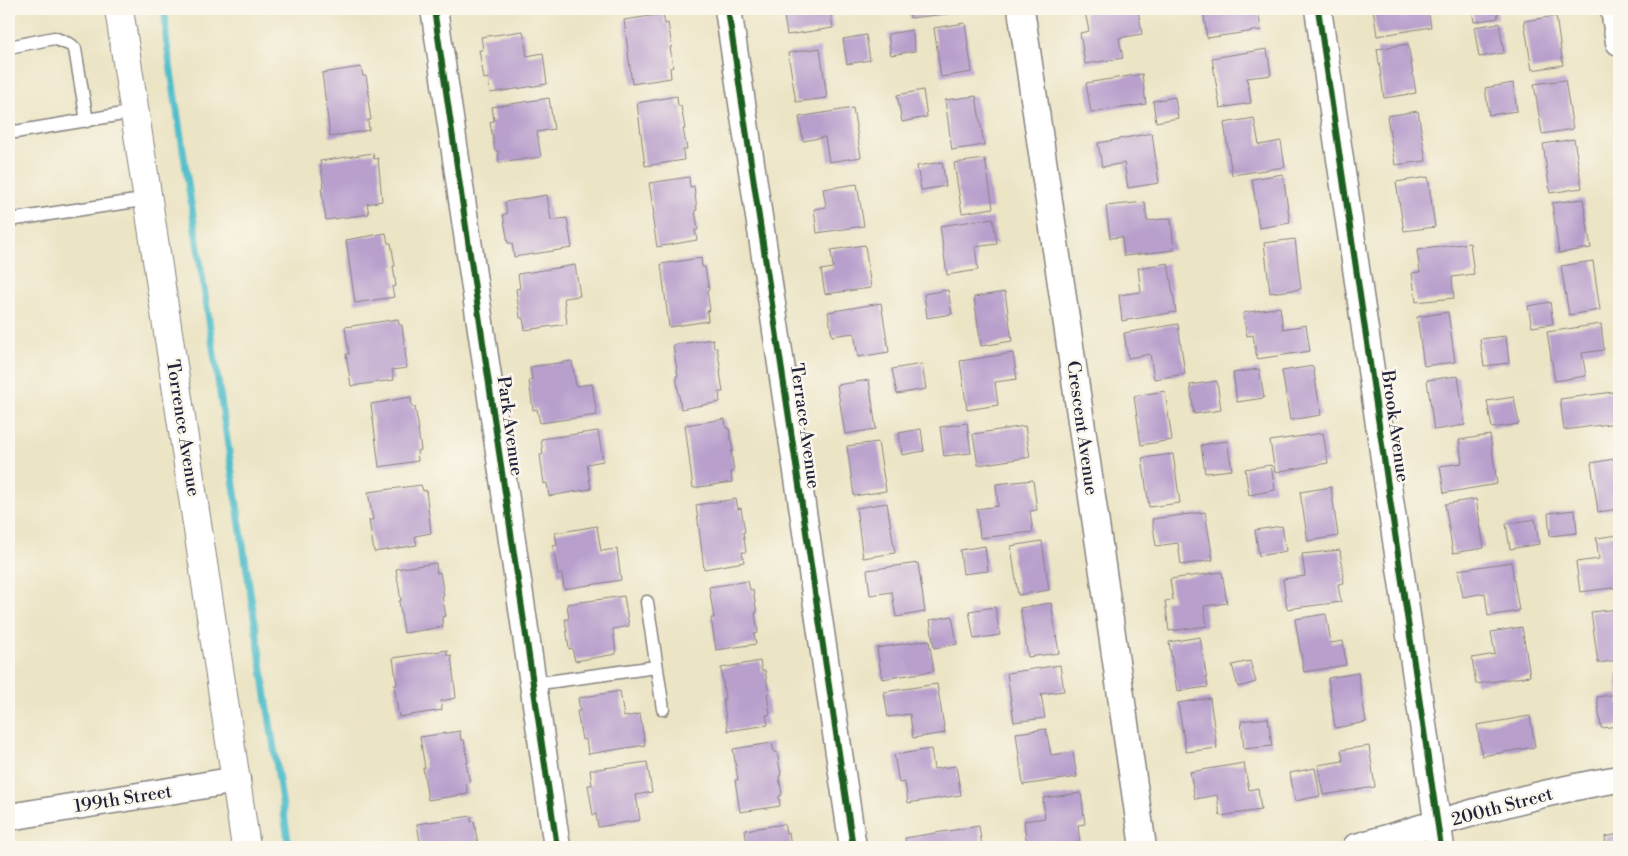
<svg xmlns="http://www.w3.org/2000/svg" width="1628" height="856" viewBox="0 0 1628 856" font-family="'Libre Bodoni',serif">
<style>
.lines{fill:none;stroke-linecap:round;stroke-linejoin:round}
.stream{stroke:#51beca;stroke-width:7}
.building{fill:#b89fcc}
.service-casing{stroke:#868380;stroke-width:15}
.minor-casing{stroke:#868380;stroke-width:29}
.primary-casing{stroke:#868380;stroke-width:30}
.service{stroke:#fff;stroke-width:12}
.minor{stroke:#fff;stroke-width:26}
.primary{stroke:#fff;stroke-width:28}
.cycleway-casing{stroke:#fbf7ec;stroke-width:9}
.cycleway{stroke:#1b5e20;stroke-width:6}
.labels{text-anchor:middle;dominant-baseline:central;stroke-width:5;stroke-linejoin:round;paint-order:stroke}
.street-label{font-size:18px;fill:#22223b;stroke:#fbf7ec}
</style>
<rect width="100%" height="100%" fill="#fbf7ec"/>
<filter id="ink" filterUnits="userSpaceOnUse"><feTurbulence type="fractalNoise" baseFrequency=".02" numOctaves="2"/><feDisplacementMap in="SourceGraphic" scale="10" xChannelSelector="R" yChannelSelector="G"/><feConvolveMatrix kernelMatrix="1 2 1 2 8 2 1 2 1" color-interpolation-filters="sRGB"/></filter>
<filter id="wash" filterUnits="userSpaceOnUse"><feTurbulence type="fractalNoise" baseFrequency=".0096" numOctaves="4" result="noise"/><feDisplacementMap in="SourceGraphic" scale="20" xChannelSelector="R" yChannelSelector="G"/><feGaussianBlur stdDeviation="1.12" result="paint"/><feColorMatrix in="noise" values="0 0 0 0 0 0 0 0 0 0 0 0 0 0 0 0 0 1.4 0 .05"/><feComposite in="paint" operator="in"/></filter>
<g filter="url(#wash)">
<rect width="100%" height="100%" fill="#ebe4c5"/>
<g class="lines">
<path class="stream" d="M165 9 166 38 289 847"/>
</g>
<g id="blocks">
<path class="building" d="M791 9H830L833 28 787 35 783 10Z
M909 9H963L964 12 910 18Z
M1105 9H1138L1142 34 1119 38 1123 58 1085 64 1080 33 1089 31 1085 12Z
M1203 9H1258L1261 30 1207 38Z
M1373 9H1428L1431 27 1377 36Z
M1472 9H1497L1498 18 1474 22Z
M663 14 665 24 668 23 672 47H670L673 67 670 68 671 78 632 84 624 20Z
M1556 16 1563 65 1532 70 1524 21Z
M965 23 972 72 941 77 934 28Z
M1499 23 1504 53 1479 57 1474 27Z
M912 30 915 51 891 55 888 34Z
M523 31 527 56 543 53 547 84 490 93 488 78 484 79 479 50H483L481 37Z
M866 35 870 60 847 64 843 39Z
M1408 44 1416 93 1384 98 1377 49Z
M820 48 827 98 796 102 788 53Z
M1267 49 1271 75 1247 78 1251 103 1220 108 1212 58Z
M361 67 363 76H366L370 100H368L371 120H368L369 130 330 137 322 73Z
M1142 74 1146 104 1091 113 1086 83Z
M1565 80 1573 129 1542 134 1534 84Z
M1513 83 1517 111 1489 115 1485 88Z
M923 90 927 117 902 122 897 95Z
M677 96 678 106H681L685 129H683L687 149 683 150 684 160 645 166 637 103Z
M976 96 984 145 952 150 945 100Z
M1175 97 1178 118 1156 122 1153 101Z
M549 98 554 129 537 132 541 157 499 163 498 151H495L490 122 494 121 492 107Z
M853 108 861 157 829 162 825 137 803 141 799 117Z
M1418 111 1426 161 1395 165 1387 116Z
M1254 118 1259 145 1281 141 1285 167 1232 175 1224 123Z
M1152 133 1159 183 1128 188 1124 163 1102 167 1098 143Z
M1574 139 1582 188 1550 193 1543 144Z
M373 153 374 159 378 158 382 201 367 204 369 214 326 220 321 188H324L320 161Z
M985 159 993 208 962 213 954 163Z
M942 162 946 186 921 190 917 166Z
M1283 174 1290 223 1259 228 1252 179Z
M689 177 690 187 694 186 697 210H695L698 230H695L697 240 657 247 652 215H654L649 183Z
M1428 177 1435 227 1404 231 1396 182Z
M857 184 864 226 817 233 814 209 826 207 823 189Z
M547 195 551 220 567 218 572 248 514 257 512 243H508L503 214H507L505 202Z
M1583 199 1591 248 1559 253 1552 203Z
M1145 202 1147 221 1171 218 1174 250 1124 256 1122 237 1110 238 1106 206Z
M993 218 997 244 975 247 978 270 947 275 940 226Z
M386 233 388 243H391L395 266H393L396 286 392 287 394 297 355 303 346 240Z
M1295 239 1301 289 1270 293 1264 243Z
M1470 243 1474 274 1452 277 1454 298 1416 302 1412 273 1420 272 1417 250Z
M865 245 871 288 825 294 821 270 833 268 831 250Z
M701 258 702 267H705L709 290 707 291 710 310 707 311 708 321 669 327 661 264Z
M1593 261 1600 310 1569 315 1561 266Z
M1168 263 1176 312 1122 321 1119 295 1141 292 1138 268Z
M575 265 580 296 564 298 567 324 525 330 523 318H520L516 289 520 288 518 274Z
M948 290 952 314 927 318 924 294Z
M1005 292 1012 341 981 346 974 297Z
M1550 302 1553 324 1532 327 1528 306Z
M881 303 889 352 858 357 854 333 832 336 828 312Z
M1280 307 1283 329 1306 325 1310 351 1257 359 1253 335 1247 336 1243 313Z
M1448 312 1455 362 1424 366 1417 317Z
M398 319 399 325H402L407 368 392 370 394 380 351 386 346 354H349L345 327Z
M1178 324 1185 374 1154 379 1150 354 1128 358 1124 333Z
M1601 324 1604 350 1582 353 1586 376 1555 381 1547 332Z
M1506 336 1509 363 1484 366 1480 339Z
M713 339 714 348H717L721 371 720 372 723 392H719L720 402 681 409 676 376H678L673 345Z
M1013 353 1017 379 995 382 998 405 967 410 960 361Z
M572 361 576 386 592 384 597 415 540 423 537 409 533 410 529 381 532 380 530 367Z
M922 364 926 389 897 394 892 369Z
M1313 366 1321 415 1290 420 1282 371Z
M1259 369 1264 398 1237 402 1233 373Z
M1458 376 1465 425 1434 430 1427 380Z
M869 380 876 429 845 434 837 385Z
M1217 381 1221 410 1194 414 1190 385Z
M1165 391 1172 440 1141 445 1134 396Z
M1613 392 1617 423 1564 430 1560 399Z
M411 397 412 407H415L419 430H418L421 450 417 451 418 461 379 467 371 404Z
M1514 397 1519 424 1492 428 1487 401Z
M725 419 726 428H729L733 451H731L734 471 731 472 732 482 693 488 685 425Z
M967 423 971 453 944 456 940 427Z
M1025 426 1030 457 978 465 973 434Z
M921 429 924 451 902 455 899 433Z
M598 431 603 461 587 464 591 489 549 496 547 483 544 484 540 455 543 454 541 439Z
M1323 433 1328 463 1275 472 1270 441Z
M1490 435 1497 484 1444 493 1440 466 1462 463 1459 440Z
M1227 441 1232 470 1205 473 1201 445Z
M878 442 886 491 854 496 847 446Z
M1173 454 1180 503 1149 507 1142 458Z
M1619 458V509L1598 512 1591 463Z
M1271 465 1275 490 1249 495 1245 469Z
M1033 480 1037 510 1030 511 1033 532 980 538 977 509 998 506 996 484Z
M421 485 423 491 426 490 431 533 415 536 417 545 374 552 369 520H373L368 492Z
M1331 487 1338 536 1308 541 1300 492Z
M736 499 738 509 741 508 745 532H743L746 552H742L744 562 704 569 696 505Z
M1476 499 1484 548 1453 553 1445 504Z
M887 503 895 553 863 558 856 508Z
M1575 510 1577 533 1550 536 1548 513Z
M1205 512 1213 560 1181 565 1178 543 1156 546 1152 519Z
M1535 519 1539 544 1510 549 1506 524Z
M597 526 601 551 617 549 621 580 564 589 562 574 558 575 553 546 557 545 555 533Z
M1282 526 1286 551 1259 556 1255 530Z
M1619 535V587L1580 592 1576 562 1599 559 1596 538Z
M1042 541 1049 590 1018 595 1011 546Z
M985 546 988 571 963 574 960 550Z
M1340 550 1344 583 1338 584 1341 602 1287 609 1283 579 1305 576 1302 554Z
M1511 562 1519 611 1488 616 1485 593 1463 597 1458 570Z
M436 563 437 573 440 572 444 596H442L446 616 442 617 443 627 404 633 399 601H401L396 569Z
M918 563 925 612 896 617 892 592 870 595 867 570Z
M1222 572 1227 603 1204 606 1207 626 1169 631 1165 601 1173 600 1170 579Z
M748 581 750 590H753L757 613H755L758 633 754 634 756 644 716 650 711 618H714L709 587Z
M624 596 629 626 613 629 616 654 575 661 572 648 569 649 565 619H569L567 604Z
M1051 603 1059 653 1028 657 1020 608Z
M995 607 1000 635 974 639 969 611Z
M1619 609V660L1598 663 1591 612Z
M1326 614 1331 643 1343 641 1346 665 1304 672 1295 619Z
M952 616 957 644 934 648 930 620Z
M1522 627 1530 676 1476 684 1472 658 1495 654 1491 632Z
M1200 637 1208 687 1177 691 1169 642Z
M929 640 934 671 882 679 877 648Z
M447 650V656L451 655 456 698 441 701 442 710 399 717 394 685H397L393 658Z
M760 661 762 671 765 670 769 694H767L770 714 766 715 768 725 728 731 723 699H725L721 668Z
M1250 661 1256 682 1238 687 1232 665Z
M1060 665 1064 691 1041 694 1045 718 1014 722 1007 673Z
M1358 673 1366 722 1335 728 1328 678Z
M1616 674H1619V693H1618Z
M937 684 945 733 913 738 910 714 888 717 884 692Z
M620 691 624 717 640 714 645 745 588 754 586 739 582 740 577 711H580L578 698Z
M1619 694V726L1601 728 1597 697Z
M1210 698 1217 748 1186 752 1178 703Z
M1530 716 1535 747 1482 756 1477 725Z
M1268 718 1272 746 1244 749 1241 721Z
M1046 729 1051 755 1073 752 1077 777 1023 785 1016 733Z
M460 731 461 740H464L468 763H466L470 783 466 784 468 794 428 800 423 768H425L420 737Z
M772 743 774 752H777L781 775 779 776 782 795 779 796 780 806 740 812 735 780H738L733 749Z
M1369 746 1375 787 1323 795 1318 765 1343 761 1341 750Z
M931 749 934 769 956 766 961 795 908 803 905 782 899 783 894 755Z
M647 762 652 792 636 795 640 820 598 827 596 814 593 815 588 785H592L590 770Z
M1244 763 1249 790 1258 788 1261 810 1220 816 1217 795 1195 799 1190 772Z
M1315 768 1320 796 1295 801 1290 773Z
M1081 793 1085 824 1078 825 1080 844 1055 847H1027L1024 821 1045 818 1043 798Z
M471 816V822L474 821 478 845H477V847H421L417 824Z
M784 824 786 833H789L791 847H747L745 830Z
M979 826 982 847H906L905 838Z
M1619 834V847H1606L1605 837Z"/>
</g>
</g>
<g filter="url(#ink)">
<use href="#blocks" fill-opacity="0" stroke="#868380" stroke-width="1"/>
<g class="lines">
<defs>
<path id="service" d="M9 47 54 38 71 45 75 49 87 121
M9 128 15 132 135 112
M9 220 149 199
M647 602 663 709
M533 684 656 667"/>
<path id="minor" d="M434 9 557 847
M728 9 853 847
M1021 9 1143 847
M1318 9 1441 847
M1614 9 1619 42
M9 817 237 780
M1356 847C1443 822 1530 793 1619 779"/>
<path id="primary" d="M119 9 246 847"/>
</defs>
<use href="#service" class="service-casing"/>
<use href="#minor" class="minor-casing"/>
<use href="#primary" class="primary-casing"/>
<use href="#service" class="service"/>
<use href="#minor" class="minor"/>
<use href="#primary" class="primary"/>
<defs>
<path id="cycleway" d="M434 9 557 847
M728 9 853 847
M1318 9 1441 847"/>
</defs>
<use href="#cycleway" class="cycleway-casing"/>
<use href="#cycleway" class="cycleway"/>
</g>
</g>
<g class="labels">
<g class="street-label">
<text transform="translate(510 426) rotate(82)">Park Avenue</text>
<text transform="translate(805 426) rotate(82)">Terrace Avenue</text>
<text transform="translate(1395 426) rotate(82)">Brook Avenue</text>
<text transform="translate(183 428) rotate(81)">Torrence Avenue</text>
<text transform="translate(1082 428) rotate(82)">Crescent Avenue</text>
<text transform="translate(123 799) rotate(-9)">199th Street</text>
<text transform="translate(1502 807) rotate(-15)">200th Street</text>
</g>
</g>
<rect width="1628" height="856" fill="none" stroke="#fbf7ec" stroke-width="30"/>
</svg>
